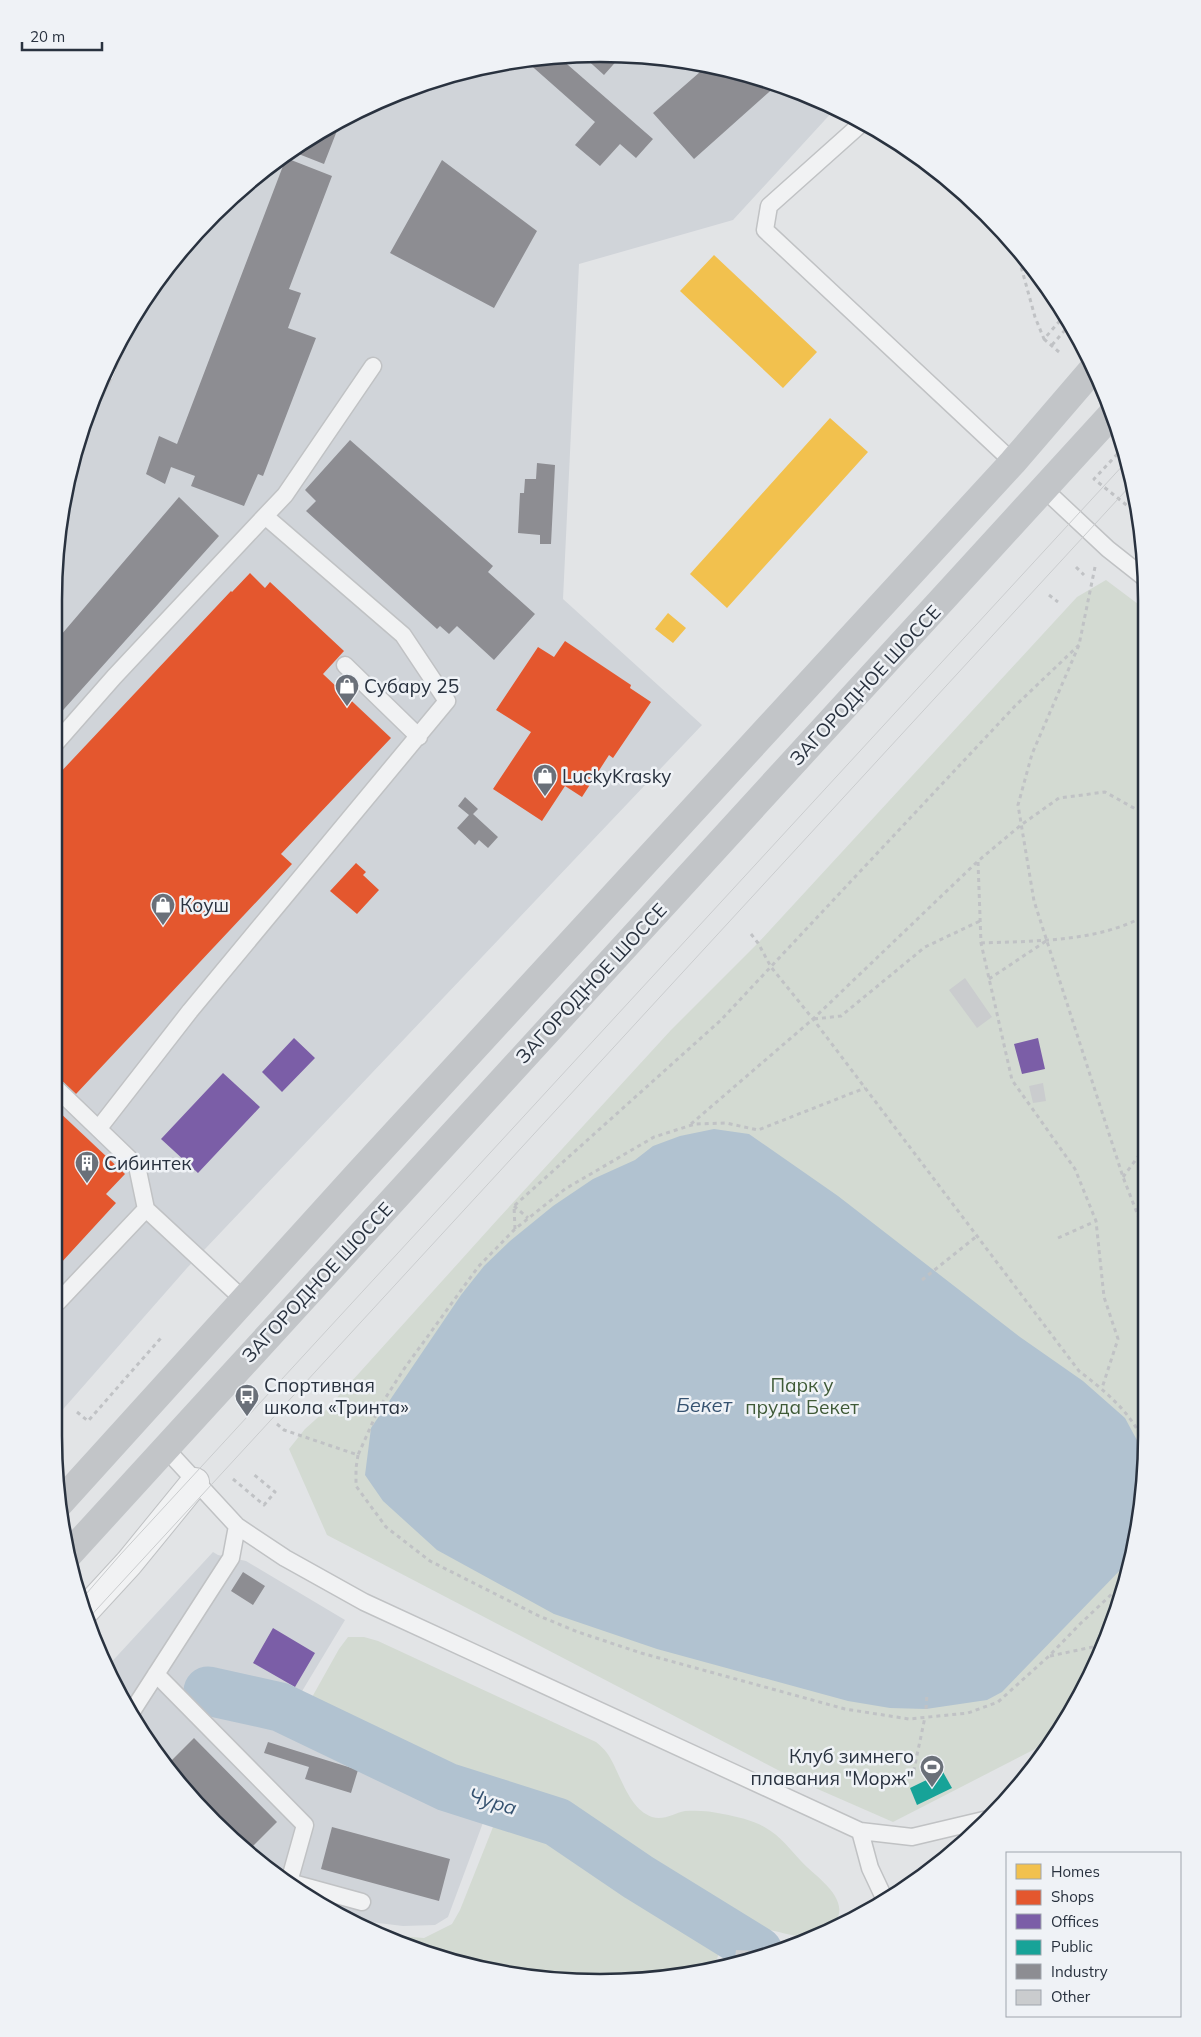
<svg xmlns="http://www.w3.org/2000/svg" width="1201" height="2037" viewBox="0 0 1201 2037" font-family="Mulish,sans-serif">
<style>
.built{fill:#d0d4d9}
.green{fill:#d3dad2}
.water{fill:#b1c2d0}
.homes{fill:#f2c14e}
.shops{fill:#e4572e}
.offices{fill:#7b5ea7}
.public{fill:#17a398}
.industry{fill:#8d8d92}
.lines{fill:none;stroke-linecap:round;stroke-linejoin:round}
.river{stroke:#b1c2d0;stroke-width:49}
.building{fill:#caccce}
.lane-casing{stroke:#c0c2c4;stroke-width:19}
.street-casing{stroke:#c0c2c4;stroke-width:30}
.path{stroke:#c0c2c5;stroke-width:3;stroke-dasharray:4 4;stroke-linecap:butt}
.lane{stroke:#f1f2f3;stroke-width:16}
.street{stroke:#f1f2f3;stroke-width:28}
.secondary{stroke:#c2c5c8;stroke-width:28}
.tram{stroke:#caccce;stroke-width:1}
.rail-casing{stroke:#caccce;stroke-width:5.5}
.rail{stroke:#eff2f6;stroke-width:4;stroke-dasharray:11;stroke-linecap:butt}
.labels{text-anchor:middle;dominant-baseline:central;stroke-width:5;stroke-linejoin:round;paint-order:stroke}
.street-label{font-size:19px;fill:#29323f;stroke:#eff2f6}
.poi-label{font-size:19px;fill:#29323f;stroke:#eff2f6;text-anchor:start}
.park-label{font-size:19px;fill:#3f5a37;stroke:#eff2f6}
.water-label{font-size:20px;font-style:italic;fill:#355270;stroke:#eff2f6}
.rim{fill:none;stroke:#29323f;stroke-width:2.5}
</style>
<rect width="100%" height="100%" fill="#e2e4e6"/>
<path class="built" d="M600 54 707 64 809 95 835 109 733 220 579 264 563 599 702 725 187 1268 58 1415 55 564 83 424 146 297 214 214 297 146 391 95 494 64Z
M213 1552 218 1555 246 1561 345 1620 281 1726 484 1820 448 1917 435 1925 403 1926 362 1921 351 1923 297 1891 214 1823 167 1769 110 1679 106 1668Z"/>
<path class="green" d="M1106 580 1146 610V1473L1118 1613 1064 1722 1035 1749 893 1822 797 1780 327 1535 289 1449 305 1429 324 1412 498 1219 671 1030 758 943 1077 597Z
M348 1637H364L378 1641 596 1742C600 1745 604 1749 607 1753 620 1771 627 1808 652 1817 664 1821 674 1813 685 1811 697 1810 711 1811 723 1814 738 1817 753 1820 766 1828 780 1836 790 1849 801 1861 814 1876 855 1900 833 1925 799 1965 737 1883 713 1971L601 1983 459 1965 381 1935 424 1938 452 1924 460 1910 493 1827V1819L482 1808 307 1729 302 1715 339 1649Z"/>
<path class="water" d="M714 1129 749 1134 838 1196 1020 1337 1083 1381 1125 1418 1146 1457V1474L1128 1562 1002 1692 987 1700 926 1709 890 1708 848 1701 657 1649 554 1614 437 1550 383 1501 365 1475 371 1428 461 1295 484 1266 510 1241 553 1206 593 1179 635 1160 653 1146 680 1136Z"/>
<path class="homes" d="M714 255 817 352 783 388 680 291Z
M830 418 868 452 727 608 690 574Z
M668 613 686 628 673 643 655 629Z"/>
<path class="shops" d="M250 573 265 588 270 582 344 651 323 674 391 738 281 854 292 864 76 1094 57 1076 56 777 231 591 232 592Z
M565 641 631 685 630 688 651 702 613 758 609 755 582 797 565 786 542 821 493 789 531 732 496 710 538 647 554 657Z
M356 863 366 872 363 875 379 890 357 914 330 891Z
M57 1110 125 1174 106 1194 116 1203 60 1264 58 1262Z"/>
<path class="offices" d="M294 1038 315 1058 282 1092 262 1072Z
M1038 1038 1045 1069 1022 1074 1014 1044Z
M223 1073 260 1107 198 1173 161 1139Z
M273 1628 315 1653 295 1687 253 1663Z"/>
<path class="public" d="M943 1772 952 1788 917 1805 910 1788Z"/>
<path class="industry" d="M600 54 621 56 604 75 583 56Z
M560 58 653 139 636 158 620 144 600 166 575 145 595 122 526 61Z
M708 65 777 85 694 159 653 113Z
M340 123 324 164 291 151 297 146Z
M286 158 332 176 289 289 301 293 288 328 316 338 263 476 258 474 244 506 191 486 195 476 171 467 165 484 146 474 159 436 177 444Z
M442 160 537 231 494 308 390 253Z
M350 440 493 566 488 572 535 614 494 660 457 626 449 634 440 626 437 629 306 511 316 501 305 490Z
M537 463 555 465 551 544H540V535L518 533 520 493H524L525 479H536Z
M179 497 219 536 56 718 55 642Z
M465 797 478 809 473 814 498 837 488 848 479 840 475 845 457 828 469 815 458 806Z
M243 1572 265 1586 253 1605 231 1591Z
M194 1738 277 1822 248 1851 214 1823 165 1767Z
M268 1742 358 1770 351 1793 305 1779 309 1767 264 1753Z
M332 1827 450 1859 439 1901 321 1869Z"/>
<g class="lines">
<path class="river" d="M208 1691 280 1707 447 1787 557 1822 638 1877 758 1951"/>
</g>
<path class="building" d="M965 978 992 1017 977 1028 949 990Z
M1043 1083 1046 1101 1033 1103 1029 1086Z
M736 1950 758 1951 779 1953 734 1965Z"/>
<g class="lines">
<defs>
<path id="lane" d="M862 123 769 206 765 230 1013 462
M1044 489 1108 549 1146 579
M345 665 419 737
M56 743 114 677 265 516
M57 1089 137 1166 146 1209 244 1300
M99 1128 190 1011 447 701 403 635 265 516 285 495 373 366
M58 1302 146 1209
M165 1448 237 1526 285 1558 364 1602 860 1831 912 1837 988 1819
M156 1674 305 1825 289 1882 362 1902
M131 1713 231 1558 237 1526
M860 1831 870 1868 886 1902"/>
<path id="street" d="M83 1613 129 1563 195 1482"/>
</defs>
<use href="#lane" class="lane-casing"/>
<use href="#street" class="street-casing"/>
<path class="path" d="M1017 252 1035 317 1044 339
M1052 345 1071 323
M1059 352 1044 339 1065 315
M1123 448 1094 479 1134 511
M1076 567 1084 575
M1095 567 1079 645 1032 754 1018 805 1034 901 1123 1177 1146 1236
M1049 595 1058 602
M978 862 981 943 1012 1080 1075 1169 1096 1221 1104 1297 1118 1339 1102 1388
M751 934 758 943 771 967 813 1019 1079 1371C1104 1390 1141 1420 1146 1453
M981 943C1033 941 1100 942 1146 915
M989 979 1046 941
M814 1019 841 1016 925 947 980 921
M691 1124 813 1019 978 861 1021 825 1059 798 1105 792 1141 812 1146 821
M1123 1177 1146 1146
M514 1206 528 1218
M515 1229 514 1206 721 1020 1016 705 1079 645
M1058 1238 1096 1221
M922 1280 977 1236
M77 1412 88 1421 161 1338
M277 1424 284 1430 358 1455 379 1408 404 1369 478 1267 515 1229 565 1189 654 1137 695 1124 726 1123 758 1130 865 1088
M358 1455 356 1468V1486L386 1527 430 1561 539 1616 578 1632 641 1653 845 1709 909 1719 968 1713 998 1702 1049 1656 1080 1624 1115 1591 1126 1574
M233 1479 264 1505 275 1492 252 1473
M1050 1656 1102 1645
M926 1709 927 1693
M912 1779 925 1717"/>
<use href="#lane" class="lane"/>
<use href="#street" class="street"/>
<path class="secondary" d="M58 1505 360 1172 1013 462 1093 369
M69 1554 1113 413"/>
<path class="tram" d="M80 1601 120 1555 1126 462
M86 1621 1130 486"/>
<defs>
<path id="rail" d="M80 437 111 376 132 325"/>
</defs>
<use href="#rail" class="rail-casing"/>
<use href="#rail" class="rail"/>
</g>
<defs>
<symbol id="shop-pin" viewBox="-11 -11 22 30"><path d="M0 17L-7.5 6A9.5 9.5 0 1 1 7.5 6Z" fill="#6a7079" stroke="#eff2f6"/><path d="M-5-2.5h2.3a2.7 3.5 0 0 1 5.4 0H5L5.5 6h-11ZM-1.5-2.5h3a1.5 2.3 0 0 0-3 0Z" fill="#fff"/></symbol>
<symbol id="building-pin" viewBox="-11 -11 22 30"><path d="M0 17L-7.5 6A9.5 9.5 0 1 1 7.5 6Z" fill="#6a7079" stroke="#eff2f6"/><path d="M-4-6H4V6H1V3H-1V6H-4ZM-2.5-4.3h1.7v1.8h-1.7ZM.8-4.3h1.7v1.8H.8ZM-2.5-1h1.7V.8h-1.7ZM.8-1h1.7V.8H.8Z" fill="#fff"/></symbol>
<symbol id="bus-pin" viewBox="-11 -11 22 30"><path d="M0 17L-7.5 6A9.5 9.5 0 1 1 7.5 6Z" fill="#6a7079" stroke="#eff2f6"/><path d="M-5-6H5V4H4V6H2V4H-2V6H-4V4H-5ZM-3.5-4V0h7V-4ZM-3.5 1.2v1.5H-2V1.2ZM2 1.2v1.5H3.5V1.2Z" fill="#fff"/></symbol>
<symbol id="stadium-pin" viewBox="-11 -11 22 30"><path d="M0 17L-7.5 6A9.5 9.5 0 1 1 7.5 6Z" fill="#6a7079" stroke="#eff2f6"/><path d="M0-5a6.5 5 0 1 0 0 10a6.5 5 0 1 0 0-10ZM-3.5-1.8h7v3.6h-7Z" fill="#fff"/></symbol>
</defs>
<g fill-rule="evenodd">
<use href="#shop-pin" x="333" y="672" width="28" height="38"/>
<use href="#shop-pin" x="531" y="762" width="28" height="38"/>
<use href="#shop-pin" x="149" y="891" width="28" height="38"/>
<use href="#building-pin" x="73" y="1149" width="28" height="38"/>
<use href="#bus-pin" x="233" y="1382" width="28" height="38"/>
<use href="#stadium-pin" x="918" y="1753" width="28" height="38"/>
</g>
<g class="labels">
<g class="street-label">
<text transform="translate(865 685) rotate(-47)">ЗАГОРОДНОЕ ШОССЕ</text>
<text transform="translate(591 983) rotate(-47)">ЗАГОРОДНОЕ ШОССЕ</text>
<text transform="translate(317 1282) rotate(-47)">ЗАГОРОДНОЕ ШОССЕ</text>
</g>
<g class="poi-label">
<text x="364" y="686">Субару 25</text>
<text x="562" y="776">LuckyKrasky</text>
<text x="180" y="905">Коуш</text>
<text x="104" y="1163">Сибинтек</text>
<text x="264" y="1385">Спортивная<tspan x="264" dy="22">школа «Тринта»</tspan></text>
<text x="914" y="1756" text-anchor="end">Клуб зимнего<tspan x="914" dy="22">плавания "Морж"</tspan></text>
</g>
<g class="park-label">
<text x="802" y="1385">Парк у<tspan x="802" dy="22">пруда Бекет</tspan></text>
</g>
<g class="water-label">
<text x="704" y="1404">Бекет</text>
<text transform="translate(493 1801) rotate(17)">Чура</text>
</g>
</g>
<path d="M0 0H1201V2037H0ZM600 62H600A538 538 0 0 1 1138 600V1436A538 538 0 0 1 600 1974H600A538 538 0 0 1 62 1436V600A538 538 0 0 1 600 62Z" fill="#eff2f6" fill-rule="evenodd"/>
<path class="rim" d="M600 62H600A538 538 0 0 1 1138 600V1436A538 538 0 0 1 600 1974H600A538 538 0 0 1 62 1436V600A538 538 0 0 1 600 62Z"/>
<rect x="1006" y="1852" width="175" height="165" fill="#eff2f6" stroke="#a0a5ad"/>
<rect x="1016" y="1864" width="25" height="15" fill="#f2c14e" stroke="#a0a5ad"/>
<text x="1051" y="1877" font-size="15" fill="#29323f">Homes</text>
<rect x="1016" y="1890" width="25" height="15" fill="#e4572e" stroke="#a0a5ad"/>
<text x="1051" y="1902" font-size="15" fill="#29323f">Shops</text>
<rect x="1016" y="1914" width="25" height="15" fill="#7b5ea7" stroke="#a0a5ad"/>
<text x="1051" y="1927" font-size="15" fill="#29323f">Offices</text>
<rect x="1016" y="1940" width="25" height="15" fill="#17a398" stroke="#a0a5ad"/>
<text x="1051" y="1952" font-size="15" fill="#29323f">Public</text>
<rect x="1016" y="1964" width="25" height="15" fill="#8d8d92" stroke="#a0a5ad"/>
<text x="1051" y="1977" font-size="15" fill="#29323f">Industry</text>
<rect x="1016" y="1990" width="25" height="15" fill="#caccce" stroke="#a0a5ad"/>
<text x="1051" y="2002" font-size="15" fill="#29323f">Other</text>
<path d="M22 42v8h80v-8" fill="none" stroke="#29323f" stroke-width="2.5"/>
<text x="30" y="42" font-size="15" fill="#29323f" stroke="#eff2f6" stroke-width="4" paint-order="stroke">20 m</text>
</svg>
